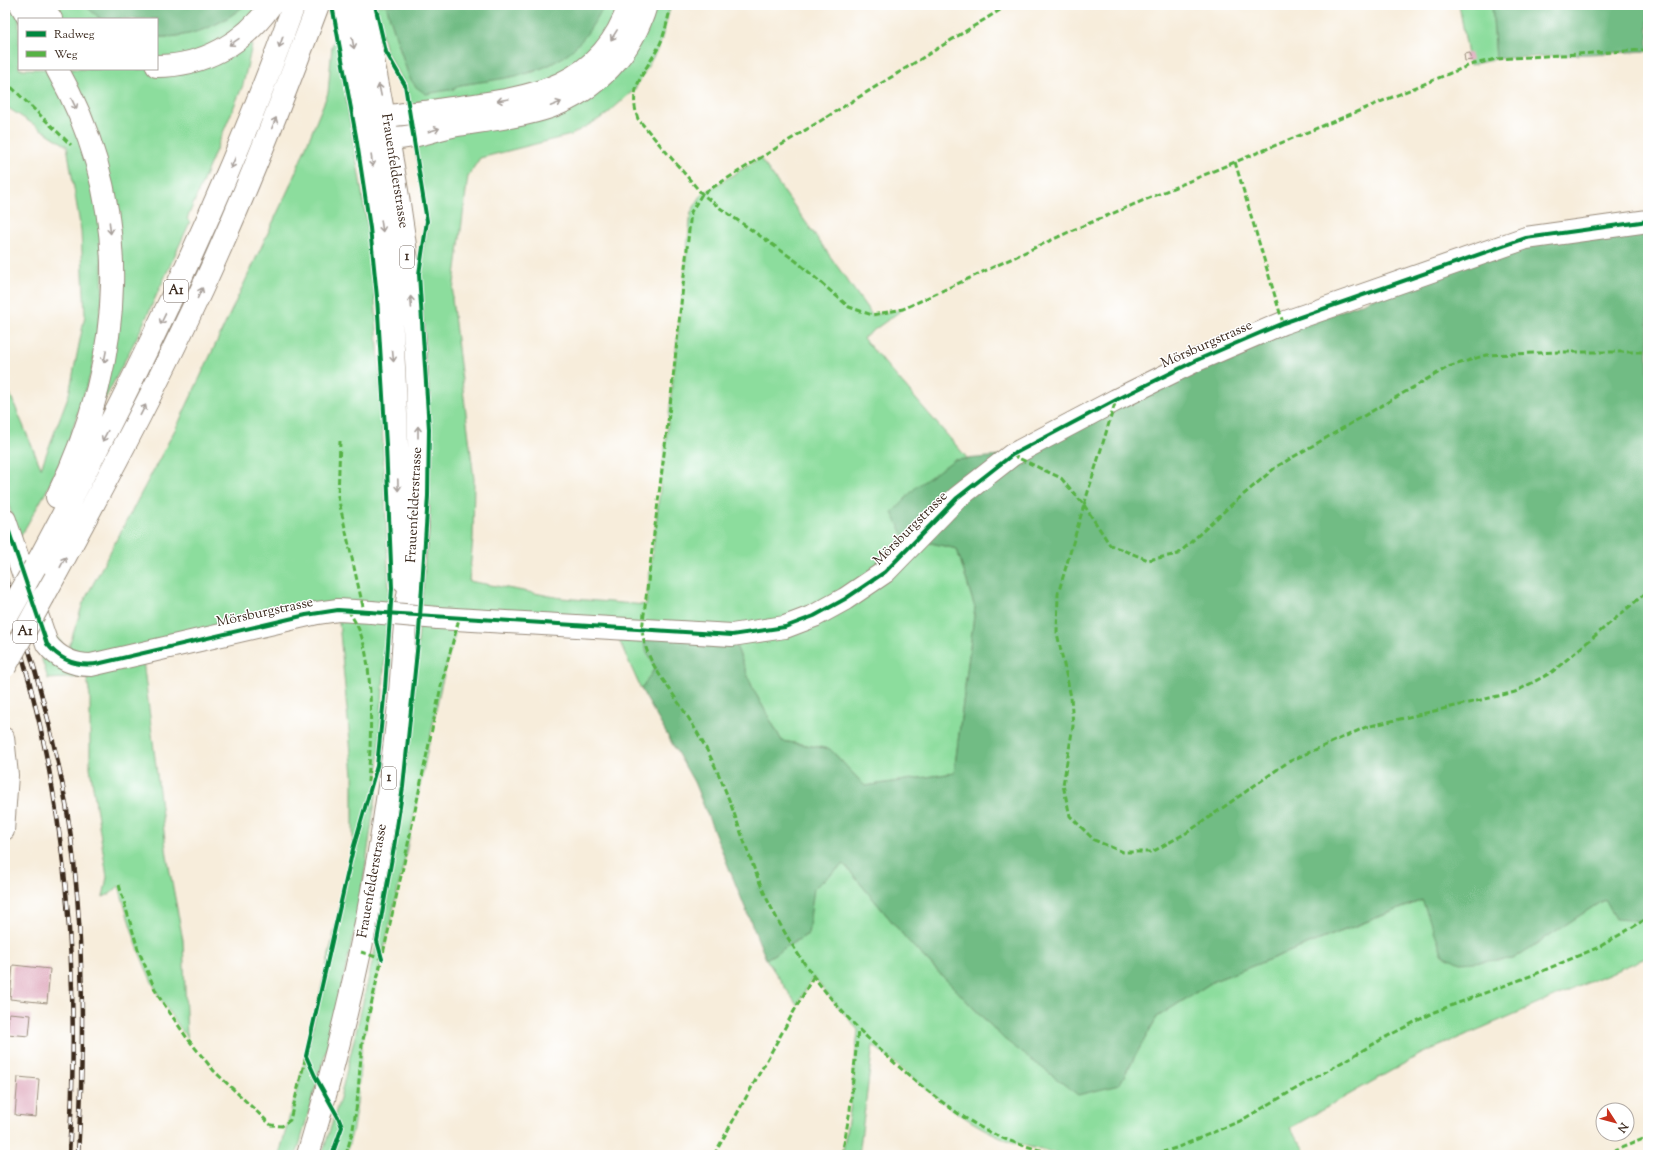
<svg xmlns="http://www.w3.org/2000/svg" width="1653" height="1160" viewBox="0 0 1653 1160" font-family="'Sorts Mill Goudy',serif">
<style>
.green{fill:#8cdd9d;stroke:#64845e}
.forest{fill:#71bc84;stroke:#567351}
.building{fill:#e0aabe}
.lines{fill:none;stroke-linecap:round;stroke-linejoin:round}
.street-casing{stroke:#998c7c;stroke-width:20}
.secondary-casing{stroke:#998c7c;stroke-width:24}
.primary-casing{stroke:#998c7c;stroke-width:24}
.highway-casing{stroke:#998c7c;stroke-width:24}
.street{stroke:#fff;stroke-width:18}
.secondary{stroke:#fff;stroke-width:22}
.primary{stroke:#fff;stroke-width:22}
.highway{stroke:#fff;stroke-width:22}
.rail-casing{stroke:#3b2a1e;stroke-width:4.5}
.rail{stroke:#fff;stroke-width:3;stroke-dasharray:9;stroke-linecap:butt}
.secondary-bridge-casing{stroke:#998c7c;stroke-width:24;stroke-linecap:butt}
.highway-bridge-casing{stroke:#998c7c;stroke-width:24;stroke-linecap:butt}
.secondary-bridge{stroke:#fff;stroke-width:22}
.highway-bridge{stroke:#fff;stroke-width:22}
.quiet{stroke:#57b245;stroke-width:3;stroke-dasharray:6 3;stroke-linecap:butt}
.cycleway-casing{stroke:#fff;stroke-width:6}
.cycleway{stroke:#00873e;stroke-width:4}
.oneway{stroke:#a79f9a}
.labels{text-anchor:middle;dominant-baseline:central;stroke-width:3;stroke-linejoin:round;paint-order:stroke}
.shield{fill:#fff;stroke:#766a62;stroke-width:1}
.shield-label{font-size:13px;font-weight:bold;fill:#3b2a1e}
.street-label{font-size:14px;fill:#3b2a1e;stroke:#fff}
</style>
<rect width="100%" height="100%" fill="#fff"/>
<filter id="ink" filterUnits="userSpaceOnUse"><feTurbulence type="fractalNoise" baseFrequency=".025" numOctaves="2"/><feDisplacementMap in="SourceGraphic" scale="8" xChannelSelector="R" yChannelSelector="G"/><feConvolveMatrix kernelMatrix="1 2 1 2 8 2 1 2 1" color-interpolation-filters="sRGB"/></filter>
<filter id="wash" filterUnits="userSpaceOnUse"><feTurbulence type="fractalNoise" baseFrequency=".012" numOctaves="4" result="noise"/><feDisplacementMap in="SourceGraphic" scale="16" xChannelSelector="R" yChannelSelector="G"/><feGaussianBlur stdDeviation="0.9" result="paint"/><feColorMatrix in="noise" values="0 0 0 0 0 0 0 0 0 0 0 0 0 0 0 0 0 1.4 0 .05"/><feComposite in="paint" operator="in"/></filter>
<g filter="url(#wash)">
<rect width="100%" height="100%" fill="#f7eddb"/>
<path class="green" d="M5 5H84L101 19H19V69H157V37C190 38 220 26 245 5H271L241 37 252 45 243 85 187 219 190 222 140 331 104 401 109 334 100 221 103 292 92 370 65 452 47 490 19 539 5 493V382L41 468 69 394 85 315 81 231 67 146 5 106Z
M375 5H386L409 77 454 89 460 85 514 76 533 72 549 65 563 57 604 5H671L660 45 635 89 606 115 571 135 480 158 468 176 452 299 474 479 473 539 469 581 561 598 646 605 670 406 691 212 702 194 760 158 872 315 903 309 863 338 968 459 954 460 918 540 957 549 975 608 954 773 865 786 830 749 782 741 753 689 732 635 644 643 655 668 641 689 614 629 459 619 441 686 404 863 362 1044 357 1103 353 1129 346 1155H322L340 1098 360 1015 377 941 394 847 409 738 424 576 428 496 419 274 427 221 405 85 386 52Z
M1459 5H1492L1496 59 1470 65Z
M336 36 368 229 375 297 381 401 389 589 377 788 358 916 327 1047 298 1150 296 1155H279L306 1056 353 849V775L338 611 142 652 167 856 183 940 187 1038C177 1023 165 1008 157 992 139 958 129 922 119 886L110 894 103 897 107 877 90 767V697L87 677 48 679 41 657 54 634 68 650 83 603 179 422 289 188 328 93 332 46Z
M844 864 909 942 1004 1039 1119 1085 1157 1017 1214 981 1423 900 1443 955 1513 959 1605 899 1643 921 1648 918V957L1421 1054 1290 1128 1308 1155H1064C1044 1150 1024 1147 1005 1139 955 1118 914 1079 873 1045L859 1155H842L850 1110 858 1030 813 977 797 1005 766 959 808 934 813 888Z"/>
<path class="forest" d="M84 5H245C220 26 190 38 157 37V19H101Z
M386 5H604C601 13 596 19 592 26 562 75 512 77 460 85L454 89 426 94 416 87 409 77Z
M1492 5H1648V51L1496 59Z
M1648 221V918L1643 921 1616 919 1605 899 1513 959 1460 963 1443 955 1422 900 1214 981 1157 1017 1119 1085 1078 1095 1004 1039 909 942 844 864 814 888 808 934 766 959 694 782 641 689 655 668 646 650 642 630 732 635 753 689 782 741 830 749 865 786 954 773 975 608 957 549 918 540 903 534 892 513 916 487 954 460 1012 455 1116 400 1526 238Z"/>
<g id="blocks">
<path class="building" d="M1470 53 1472 60 1465 61 1464 54Z
M13 965 50 969 47 1003 10 999Z
M9 1013 31 1015 29 1036 7 1034Z
M18 1077 39 1079 36 1117 15 1115Z"/>
</g>
</g>
<g filter="url(#ink)">
<use href="#blocks" fill-opacity="0" stroke="#998c7c" stroke-width="1"/>
<g class="lines">
<defs>
<path id="street" d="M5 737 9 775 5 831"/>
<path id="secondary" d="M5 520 47 644C58 658 73 665 91 665L317 613 338 610 371 612
M438 618 732 635 785 627 814 616 845 599 885 572 957 498 1012 455 1116 400 1197 360 1283 323 1526 238 1648 221"/>
<path id="primary" d="M345 5C361 83 375 161 384 240 396 344 397 449 400 554L404 581
M308 1155C351 1011 382 863 398 714 402 677 403 640 407 603 409 585 414 568 416 551 420 503 420 453 418 405 415 269 389 137 362 5"/>
<path id="highway" d="M21 5 29 19
M41 5 51 19
M157 66C203 66 245 43 271 5
M57 69C135 207 126 357 57 497
M369 135C375 136 383 138 389 138 413 139 435 129 458 125 488 120 520 117 550 107 596 91 633 51 646 5
M369 135C373 130 380 120 386 117 394 114 421 113 431 111 512 99 599 98 629 5
M35 567C134 383 223 201 294 5
M44 596C105 483 167 369 219 251 255 170 287 88 318 5"/>
</defs>
<use href="#street" class="street-casing"/>
<use href="#secondary" class="secondary-casing"/>
<use href="#primary" class="primary-casing"/>
<use href="#highway" class="highway-casing"/>
<use href="#street" class="street"/>
<use href="#secondary" class="secondary"/>
<use href="#primary" class="primary"/>
<use href="#highway" class="highway"/>
<defs>
<path id="rail" d="M5 576C29 644 48 712 62 782 85 901 85 1035 78 1155
M5 601C66 779 81 967 69 1155"/>
</defs>
<use href="#rail" class="rail-casing"/>
<use href="#rail" class="rail"/>
<defs>
<path id="secondary-bridge" d="M371 612 438 618"/>
<path id="highway-bridge" d="M5 620 35 567
M5 667 44 596"/>
</defs>
<use href="#secondary-bridge" class="secondary-bridge-casing"/>
<use href="#highway-bridge" class="highway-bridge-casing"/>
<use href="#secondary-bridge" class="secondary-bridge"/>
<use href="#highway-bridge" class="highway-bridge"/>
<path class="quiet" d="M671 5C668 18 665 34 659 46 645 73 627 87 638 119L702 194 720 208 796 261 849 307 872 315 903 309 1073 230 1235 162
M1008 5 702 194 691 212 670 406 642 630C646 661 662 677 678 702 691 721 702 740 712 760 734 805 746 854 767 899 803 973 848 1024 911 1077 939 1101 971 1125 1005 1139 1025 1147 1046 1152 1067 1155
M5 81 71 145
M1283 323 1235 162 1470 65 1496 59 1642 50 1648 53
M340 441 338 497 364 611
M1012 455 1061 478 1084 505 1116 400
M1084 505 1058 594 1057 633 1071 697 1073 726 1063 785 1070 816 1094 840 1123 852H1152L1188 832 1288 762 1366 727 1515 692 1552 672 1648 591
M1084 505 1110 545 1148 560 1178 554 1230 506 1276 467 1448 367 1486 355 1558 352H1648
M348 610C353 618 358 626 361 635 374 671 371 744 368 782
M119 885 138 949 157 994 187 1038 214 1071 271 1125 282 1126 290 1120 306 1056
M361 952 382 959
M346 1155 353 1129 357 1103 362 1044 404 863 441 686 459 619
M714 1155 813 977
M842 1155 850 1110 858 1030
M1153 1155 1176 1148 1240 1121 1384 1038 1434 1012 1533 975 1599 947 1648 918
M1604 1155 1648 1137"/>
<defs>
<path id="cycleway" d="M332 5 356 136 370 228 377 297 386 445 392 588 385 688 377 766 353 849 306 1056 315 1076 338 1117 342 1127 332 1155
M375 5 386 52 405 85 427 221 419 274 429 429 428 496 419 632 403 787 394 847 377 941 382 959
M5 520 47 644C61 661 79 668 101 663L306 615 338 610 732 635 785 627 814 616 845 599 885 572 957 498 1012 455 1116 400 1197 360 1283 323 1526 238 1648 221"/>
</defs>
<use href="#cycleway" class="cycleway-casing"/>
<use href="#cycleway" class="cycleway"/>
</g>
<defs><path id="oneway-shaft" d="M-6 0H5M1.5-3L5.5 0L1.5 3" fill="none" stroke-width="1.6" stroke-linecap="round" stroke-linejoin="round"/></defs>
<g class="oneway">
<use href="#oneway-shaft" transform="translate(614 35) rotate(122)"/>
<use href="#oneway-shaft" transform="translate(234 42) rotate(146)"/>
<use href="#oneway-shaft" transform="translate(281 42) rotate(110)"/>
<use href="#oneway-shaft" transform="translate(353 43) rotate(79)"/>
<use href="#oneway-shaft" transform="translate(380 90) rotate(-102)"/>
<use href="#oneway-shaft" transform="translate(503 100) rotate(171)"/>
<use href="#oneway-shaft" transform="translate(74 104) rotate(65)"/>
<use href="#oneway-shaft" transform="translate(556 104) rotate(-22)"/>
<use href="#oneway-shaft" transform="translate(274 123) rotate(-68)"/>
<use href="#oneway-shaft" transform="translate(434 130) rotate(-17)"/>
<use href="#oneway-shaft" transform="translate(372 161) rotate(82)"/>
<use href="#oneway-shaft" transform="translate(233 163) rotate(113)"/>
<use href="#oneway-shaft" transform="translate(382 226) rotate(82)"/>
<use href="#oneway-shaft" transform="translate(110 228) rotate(84)"/>
<use href="#oneway-shaft" transform="translate(200 293) rotate(-65)"/>
<use href="#oneway-shaft" transform="translate(411 302) rotate(-94)"/>
<use href="#oneway-shaft" transform="translate(163 319) rotate(116)"/>
<use href="#oneway-shaft" transform="translate(393 356) rotate(85)"/>
<use href="#oneway-shaft" transform="translate(105 357) rotate(101)"/>
<use href="#oneway-shaft" transform="translate(143 410) rotate(-63)"/>
<use href="#oneway-shaft" transform="translate(418 432) rotate(-90)"/>
<use href="#oneway-shaft" transform="translate(105 436) rotate(118)"/>
<use href="#oneway-shaft" transform="translate(398 485) rotate(88)"/>
<use href="#oneway-shaft" transform="translate(63 562) rotate(-62)"/>
</g>
</g>
<g class="labels">
<g class="shield">
<rect x="400" y="246" width="14" height="22" rx="3"/>
<rect x="164" y="280" width="24" height="22" rx="3"/>
<rect x="13" y="621" width="24" height="22" rx="3"/>
<rect x="382" y="767" width="14" height="22" rx="3"/>
</g>
<g class="shield-label">
<text x="407" y="257">1</text>
<text x="176" y="291">A1</text>
<text x="25" y="632">A1</text>
<text x="389" y="778">1</text>
</g>
<g class="street-label">
<text transform="translate(394 171) rotate(81)">Frauenfelderstrasse</text>
<text transform="translate(1207 345) rotate(-24)">Mörsburgstrasse</text>
<text transform="translate(415 505) rotate(-87)">Frauenfelderstrasse</text>
<text transform="translate(911 529) rotate(-45)">Mörsburgstrasse</text>
<text transform="translate(265 613) rotate(-12)">Mörsburgstrasse</text>
<text transform="translate(373 881) rotate(-80)">Frauenfelderstrasse</text>
</g>
</g>
<rect width="1653" height="1160" fill="none" stroke="#fff" stroke-width="20"/>
<rect x="18" y="18" width="140" height="52" fill="#ffffff" stroke="#b1aaa5"/>
<rect x="26" y="31" width="20" height="6" fill="#00873e" stroke="#b1aaa5"/>
<text x="54" y="38" font-size="12" fill="#3b2a1e">Radweg</text>
<rect x="26" y="51" width="20" height="6" fill="#57b245" stroke="#b1aaa5"/>
<text x="54" y="58" font-size="12" fill="#3b2a1e">Weg</text>
<g transform="translate(1615 1122) rotate(126)"><circle r="19" fill="#ffffff" stroke="#b1aaa5"/>
<path d="M0-3L7 15L0 10L-7 15Z" fill="#c8321e"/>
<text y="-6" font-size="11" font-weight="bold" text-anchor="middle" fill="#3b2a1e">N</text>
</g>
</svg>
